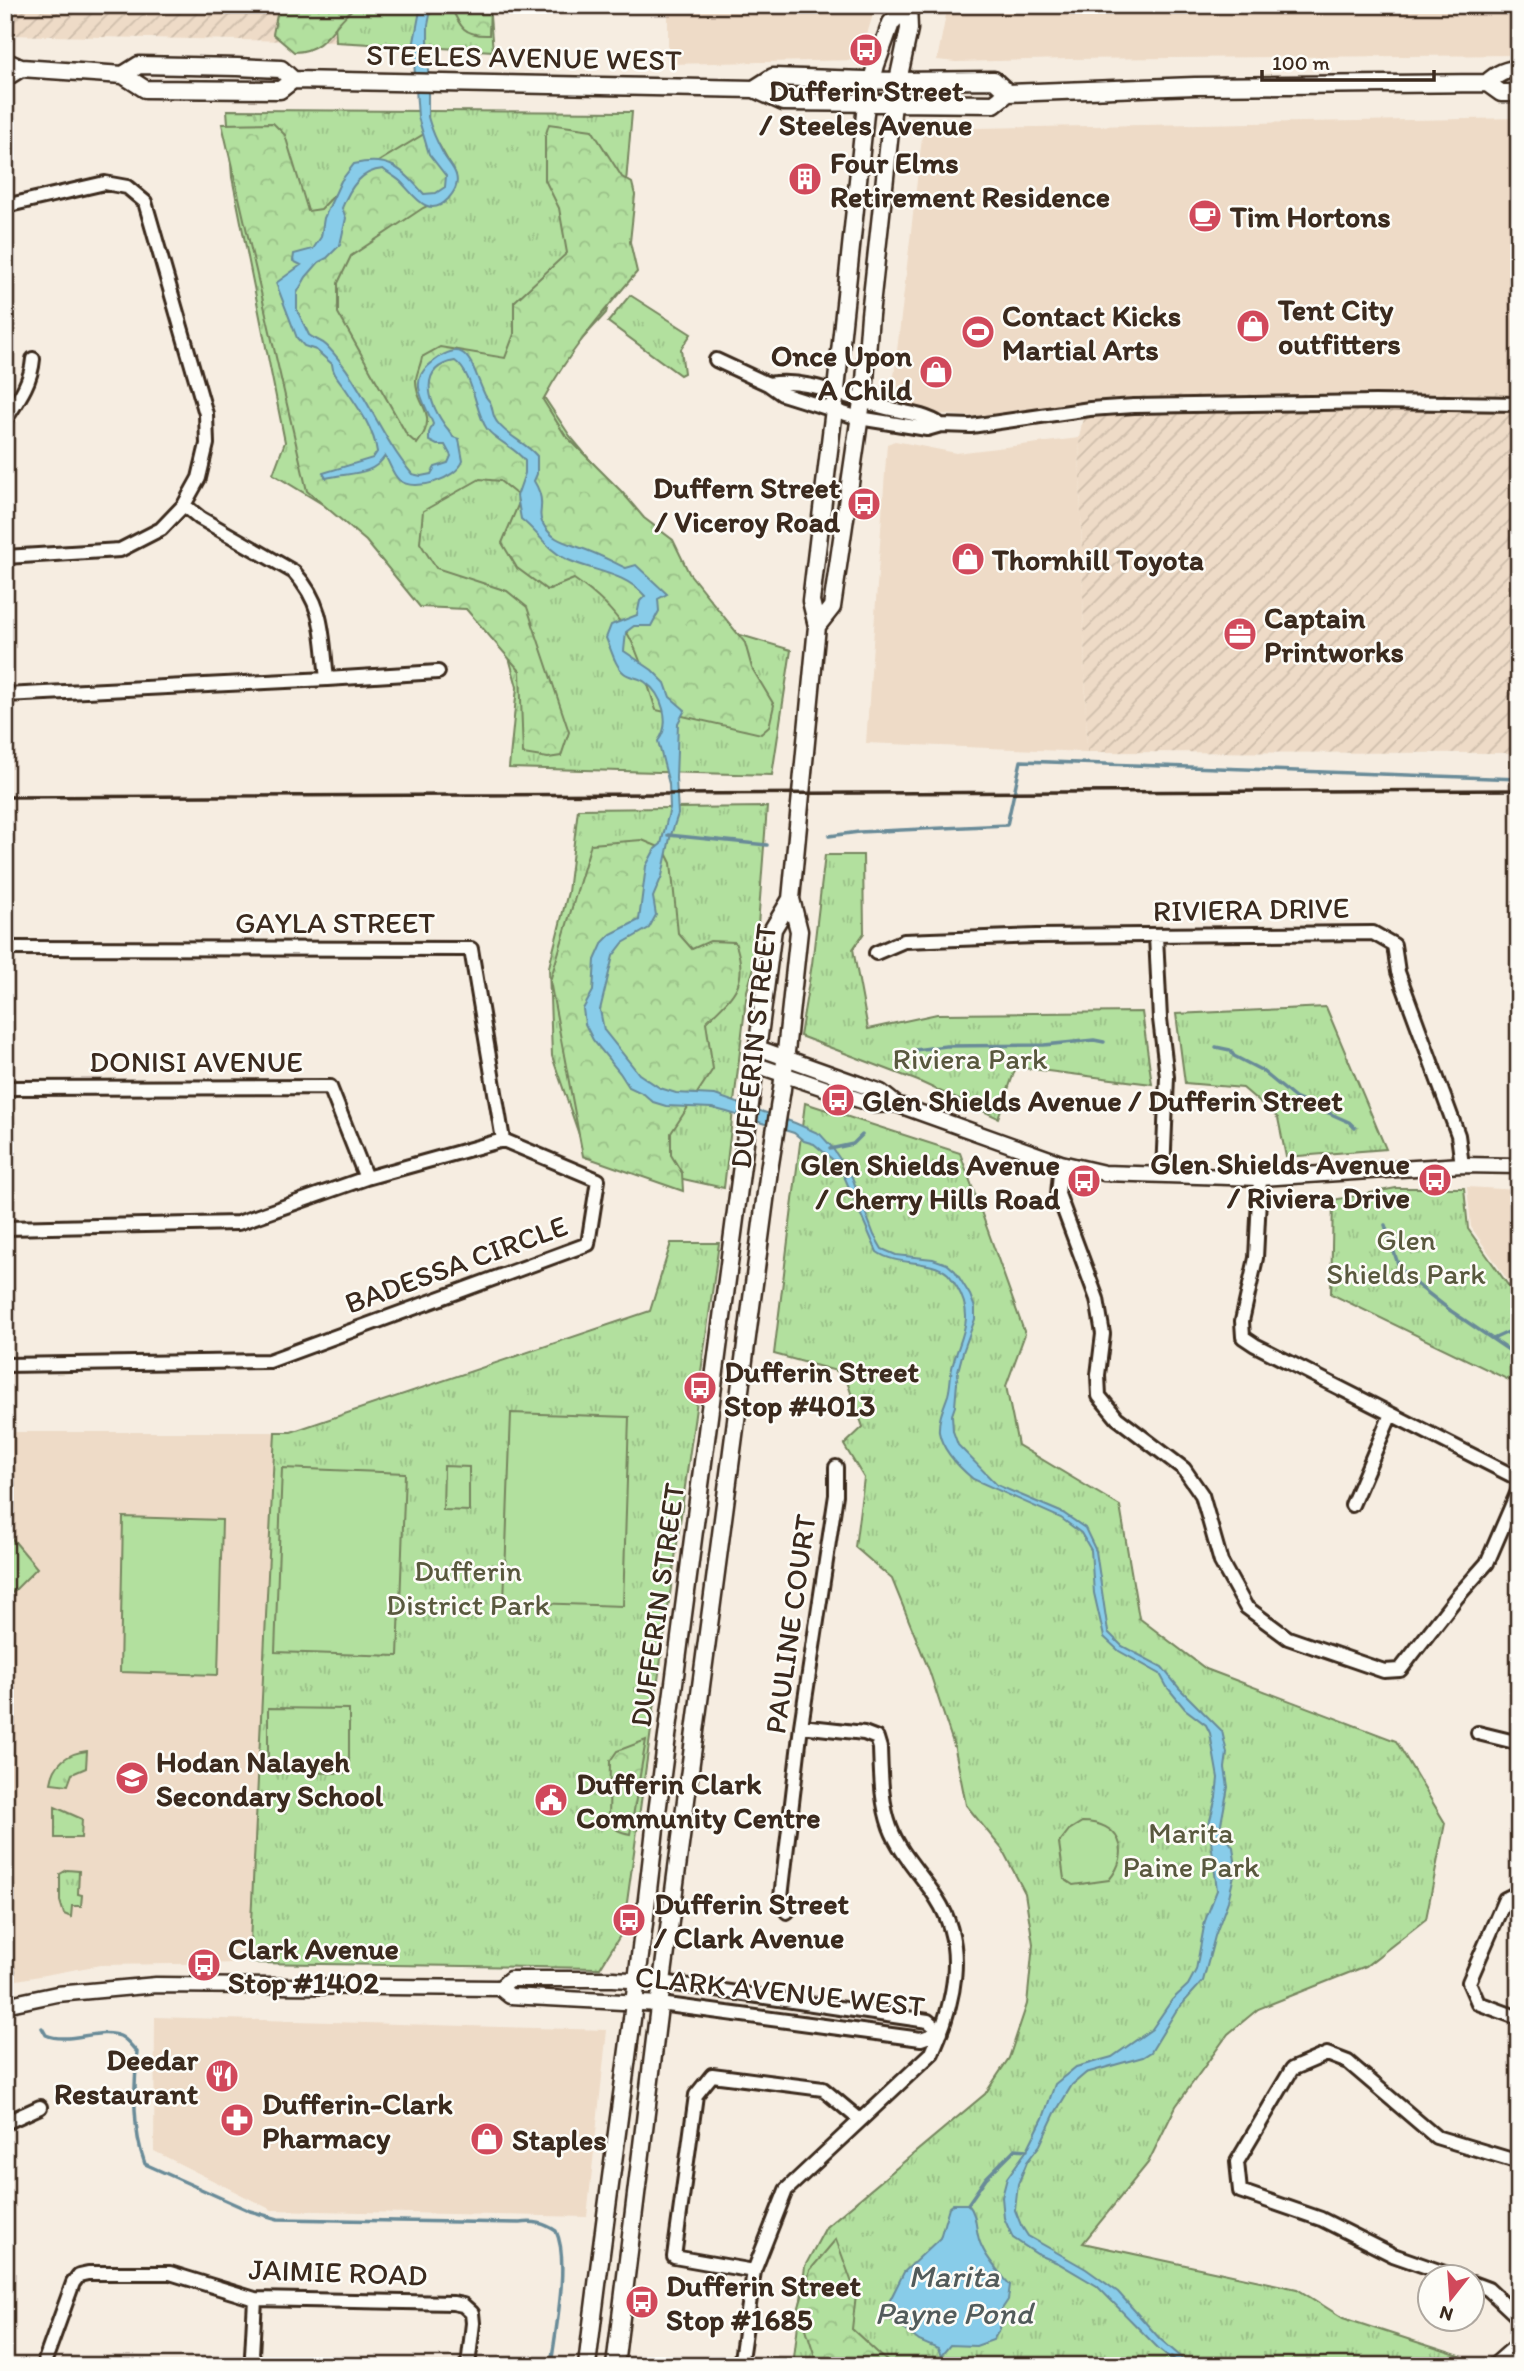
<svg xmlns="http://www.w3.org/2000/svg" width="1524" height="2371" viewBox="0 0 1524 2371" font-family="Itim,sans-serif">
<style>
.built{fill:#eedbc7}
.industrial{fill:url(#industrial-furrows)}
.grass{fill:url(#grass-tufts);stroke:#76855e;stroke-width:2}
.forest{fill:url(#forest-crowns);stroke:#76855e;stroke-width:2}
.pitch{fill:#b2e09e;stroke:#76855e;stroke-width:2}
.water{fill:#88cce9;stroke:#698b98;stroke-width:2}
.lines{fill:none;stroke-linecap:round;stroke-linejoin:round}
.stream{stroke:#698b98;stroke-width:3.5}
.minor-casing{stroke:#3b2a1e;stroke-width:18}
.tertiary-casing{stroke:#3b2a1e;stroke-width:19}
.secondary-casing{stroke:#3b2a1e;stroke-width:21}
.minor{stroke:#fdfcf7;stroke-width:12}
.tertiary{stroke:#fdfcf7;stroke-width:14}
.secondary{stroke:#fdfcf7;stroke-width:16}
.rail{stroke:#3b2a1e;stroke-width:3.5}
.labels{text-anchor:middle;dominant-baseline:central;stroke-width:5;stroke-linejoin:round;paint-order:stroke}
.street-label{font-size:30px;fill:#3b2a1e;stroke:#fdfcf7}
.poi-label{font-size:30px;font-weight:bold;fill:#3b2a1e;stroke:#fdfcf7;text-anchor:start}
.park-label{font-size:30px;fill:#59583e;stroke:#fdfcf7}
.water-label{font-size:32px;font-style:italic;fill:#525b5b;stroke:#fdfcf7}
</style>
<defs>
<pattern id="industrial-furrows" width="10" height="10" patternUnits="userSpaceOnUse" patternTransform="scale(1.75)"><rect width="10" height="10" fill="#eedbc7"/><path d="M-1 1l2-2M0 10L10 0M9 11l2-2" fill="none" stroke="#cdbcaa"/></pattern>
<pattern id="grass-tufts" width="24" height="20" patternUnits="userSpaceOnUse" patternTransform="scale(1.75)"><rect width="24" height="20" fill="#b2e09e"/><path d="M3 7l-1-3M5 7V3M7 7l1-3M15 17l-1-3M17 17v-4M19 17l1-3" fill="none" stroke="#9ac088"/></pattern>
<pattern id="forest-crowns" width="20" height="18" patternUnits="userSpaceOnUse" patternTransform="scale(1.75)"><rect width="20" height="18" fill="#b2e09e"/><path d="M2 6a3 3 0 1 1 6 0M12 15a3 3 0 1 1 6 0" fill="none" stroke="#9ac088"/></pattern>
</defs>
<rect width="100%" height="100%" fill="#f6ede1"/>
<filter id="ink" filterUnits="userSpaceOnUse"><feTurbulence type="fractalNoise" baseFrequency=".0143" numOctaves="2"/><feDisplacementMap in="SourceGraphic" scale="14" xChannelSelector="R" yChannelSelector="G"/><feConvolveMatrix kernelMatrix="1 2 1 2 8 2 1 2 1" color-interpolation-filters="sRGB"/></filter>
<g filter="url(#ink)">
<path class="built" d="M668 5H876L859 60 668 64Z
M948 5H1519V55L1068 59 956 62 937 60Z
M1519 118V392L1151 395 977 417 927 413 891 402 923 129Z
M1079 438 1087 752 866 743 887 444 895 441 956 453Z
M1467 1187 1519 1190V1286L1511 1285 1471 1227Z
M5 1432H275L249 1963 100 1965 6 1982 5 1980Z
M155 2017 607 2030 587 2217 272 2210 154 2151Z"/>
<path class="industrial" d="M5 5H334L336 42 5 35Z
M1519 392V753L1087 752 1079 438 1086 402 1151 395Z"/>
<path class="grass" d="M334 5H489L493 51 336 42Z
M227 110 632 112 619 265 606 313 555 369 542 394 570 436 674 561 727 631 791 650 772 775 509 768 517 687 502 631 360 527 273 474 285 442 232 177Z
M630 295 691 334 681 349 684 373 680 375 608 322Z
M767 807 755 964 747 991 724 1188 587 1158 552 1056 549 967 568 892 578 809Z
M825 855H863L864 933 853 949 868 1029 937 1014 1142 1012 1152 1084 1016 1067 998 1118 918 1081 800 1036 812 964Z
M1326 1007 1386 1149 1286 1157 1278 1118 1243 1088 1185 1083 1176 1014Z
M805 1103 960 1153 1025 1334 1006 1386 1018 1445 1120 1506 1139 1618 1206 1669 1396 1741 1445 1823 1426 1919 1366 1966 1258 2009 1228 2034 1176 2106 1148 2163 1083 2243 1297 2289 1343 2318 1463 2357 1455 2366H793L805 2266 826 2227 985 2094 1009 2058 1027 2004 1033 1944 1025 1893 1002 1849 966 1805 955 1749 929 1670 892 1579 855 1547 864 1478 844 1445 863 1427 844 1373 774 1354Z
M1396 1188H1464L1468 1229 1510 1288H1519V1385L1331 1294 1333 1200Z
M671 1243H719L623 1931 600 1968 249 1963 275 1432H291L650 1311Z
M87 1751 86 1768 72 1774 68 1785 51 1783C54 1764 67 1753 87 1751Z
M55 1807 82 1819 81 1838H55Z
M67 1870 79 1871 78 1894 82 1895 81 1906H72L71 1917 64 1914 60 1901V1874Z"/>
<path class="forest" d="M279 5H358C333 21 329 51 294 52L273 34Z
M450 5H490L489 35C464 36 460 27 450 5Z
M273 123 285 135 308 211 321 209 350 179 424 134 439 145 456 175 450 195 423 208 351 256 338 283V313L407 435 417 444C441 412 415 407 416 379 417 372 421 364 422 357L440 347 505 358 514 334V302L567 253 559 208 545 180V137L549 124 592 130 622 177 632 183 635 195 630 242 637 272C602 313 568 353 543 400L565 435 622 492 644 518 673 540 689 573 745 643 752 668 774 705 769 727 761 734 656 710C636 648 631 618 574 579L547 590 517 568 502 543 521 498 500 481 480 479 423 511 420 543 436 568 507 591 527 607 569 732 561 756 548 758 523 754 520 671 466 609 420 607 366 541 307 491 222 124Z
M642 840 664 849 671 863 678 933 692 949 710 941 735 942C750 983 734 995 706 1022L713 1069 671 1133V1155L682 1173 683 1191 583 1156 550 981 591 844Z
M646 1740 630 1834C620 1832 615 1830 609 1822L610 1761 617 1751Z
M836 2239 856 2294 852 2329 888 2362 889 2366H818L799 2307 810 2270Z"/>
<path class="pitch" d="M511 1413 629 1417 623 1606 504 1602Z
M444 1466 469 1467V1511L443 1510Z
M282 1468 405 1473 398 1656 275 1652Z
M123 1517 222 1520 218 1675 120 1672Z
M5 1530 37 1568 5 1600Z
M268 1708 349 1709V1773L268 1772Z
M1082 1822C1119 1822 1133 1851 1109 1880L1073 1885 1064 1879 1059 1843 1069 1830Z"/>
<path class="water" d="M421 5H432L428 25V117C432 132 438 144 445 157 449 163 454 168 456 175 459 185 454 192 448 199 428 220 414 195 401 182 396 177 389 174 383 169 360 171 350 188 342 208L346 218 340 245 327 258 319 262 306 277 297 293V310L309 335C315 340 321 340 327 346 363 383 379 435 412 474L421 476 431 474 435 467 448 463 451 456 445 445H437L429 441V433L433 424C426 405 408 383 428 366 467 332 470 362 484 393 485 397 488 399 490 402 493 408 492 416 497 422 507 436 526 443 537 456V474L534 481C539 489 542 498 541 507 541 513 539 516 542 522 551 540 564 542 581 548 596 553 611 561 626 568L636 565 667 594 658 599 659 611 651 626H634L626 632 624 651 652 670 665 683 670 697 685 710 678 723 676 778 678 814 670 838 662 876 653 897 656 915 649 928 623 943 613 956 600 1010 604 1030 639 1074 660 1088 676 1093 715 1095 795 1123 820 1134 831 1146 852 1177 874 1235 882 1249 896 1255 933 1259 947 1264 955 1271 970 1295 975 1308V1319L963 1352 958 1371 955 1406 952 1415 953 1431 958 1445 997 1485 1063 1513 1085 1528 1096 1551 1108 1632 1122 1646 1162 1667 1179 1688 1222 1731 1227 1753 1225 1768 1228 1787 1220 1829 1233 1847 1236 1867 1228 1901 1215 1936 1203 1981 1176 2011 1151 2052 1143 2057 1086 2073 1072 2085 1055 2113 1040 2145 1027 2162 1018 2184 1015 2210 1021 2225 1028 2236 1086 2269 1118 2292 1160 2339 1180 2356 1186 2366H1180L1158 2348 1097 2286 1058 2263 1037 2254 1013 2238 1004 2218 1002 2197 1007 2178 1027 2150 1043 2118 1055 2084 1076 2067 1112 2057 1152 2029 1172 2000 1188 1985 1196 1970 1205 1921 1217 1890 1209 1824 1216 1797 1218 1778 1210 1733 1206 1725 1185 1709 1167 1687 1160 1674 1119 1651 1104 1637 1094 1593 1091 1550 1081 1533 1061 1518 973 1479C960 1468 942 1450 939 1432 938 1419 944 1407 948 1395 951 1385 950 1374 953 1364 962 1333 975 1318 957 1287 954 1283 952 1278 948 1274 929 1258 898 1267 877 1252L844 1176 833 1160 814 1144 804 1141 794 1133 727 1112 712 1108 666 1106 653 1102 644 1094 629 1087 620 1073 593 1040 585 1024 583 1009 593 991 595 960 603 942 611 934 639 920 646 866 655 849 661 844 670 808 669 784 658 741C672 723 662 694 645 682 639 677 630 678 624 673 615 666 611 649 606 638L611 625 637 615 640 601 645 596C624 572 594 572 566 559 547 550 537 531 521 519L517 496 525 473V461C515 447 497 442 487 429 475 413 474 374 455 361 418 367 428 401 444 424 447 429 451 431 453 437L459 439 463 461C456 479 415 493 399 480 392 474 390 463 385 456 372 477 348 472 326 478L323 473 373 458 377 452C374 429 358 407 345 388 339 379 333 375 332 364L316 350 304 346 297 338 276 283 301 265 293 261 294 254 313 249 321 237 324 218 341 181 354 164C389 156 401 168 424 194L436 193 445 187 446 176 429 154 418 117 413 47Z
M953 2204H968C979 2217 974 2233 982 2247 988 2261 1000 2273 1010 2285L1008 2300 1002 2309 1000 2329 993 2340 976 2346 950 2345 941 2356 938 2349 919 2341 893 2320 889 2302 904 2272 940 2238 949 2207Z"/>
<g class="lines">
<path class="stream" d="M668 835 767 845
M829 836 859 832 1007 825 1021 761 1519 779
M1216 1047 1230 1050 1234 1056 1261 1070 1295 1098 1349 1122 1355 1128
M904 1061 915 1050 946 1046 1044 1045 1094 1040 1104 1042
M830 1149 853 1144 862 1135
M1385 1225 1398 1264 1406 1276 1451 1311 1519 1357
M1493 1339 1519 1327
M5 1951 14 1971
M42 2028 46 2035C69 2045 99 2027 120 2036 127 2039 132 2047 137 2052 134 2091 132 2128 145 2164L250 2211 278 2219 520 2223C535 2221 544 2223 556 2231 570 2260 555 2333 551 2366
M968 2204 986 2178 1015 2149 1027 2150
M1171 2357 1179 2366"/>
<defs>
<path id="minor" d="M5 206 105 183 127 187 145 202 206 414 207 444 199 478 184 505 161 529 120 550 5 557
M716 360 768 384 782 394 859 418 927 429 941 425 971 426 1090 409 1134 406 1375 402 1519 404
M768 384C807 378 842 396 879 406 899 412 923 413 941 425
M5 420C18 400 31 383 33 359
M327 679 438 672
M5 695 327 679C322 636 325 606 294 572L200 518 184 505
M1156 936 1160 1019 1167 1077 1163 1173
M5 948 471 949 503 1140
M876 953 904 941 1037 936 1373 933 1394 945 1398 972 1458 1135 1462 1165
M5 1088 330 1087 366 1178
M1061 1163 1058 1194 1097 1299 1103 1334 1098 1375 1099 1396 1117 1418 1184 1469 1202 1495 1221 1562 1246 1607 1288 1638 1384 1671 1400 1670 1457 1597 1487 1563 1519 1489
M1260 1178 1256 1258 1242 1321 1243 1337 1255 1345 1519 1479
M5 1228 238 1223 366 1178 503 1140 598 1180 588 1244 269 1361 5 1365
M1352 1505 1391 1414
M1478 1733 1519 1743
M1519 1892 1505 1899 1469 1982 1478 2003 1519 2018
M787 1912 781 1897 801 1726 836 1495V1467
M662 1982 928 2021 941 2032
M660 2004 921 2039 941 2032
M5 2123 40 2107
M754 2271 674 2257 696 2095 712 2075 823 2089 860 2120
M1453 2276 1393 2255 1321 2219 1240 2191 1237 2162 1292 2069 1327 2054 1348 2062 1436 2137 1519 2162
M1472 2283 1488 2289 1519 2318
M255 2299 252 2355 258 2366
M43 2366 73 2283 79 2275 88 2273H170L255 2299 453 2303 463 2305 472 2313 473 2323 468 2366
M740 2366 754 2271 786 2190 932 2053C954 2004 968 1947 937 1899 922 1875 900 1854 890 1827 881 1802 881 1774 880 1748L877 1738 864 1733 801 1726"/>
<path id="tertiary" d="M758 1048 881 1092 896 1104
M756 1065 874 1105 896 1104 1061 1163 1104 1173 1260 1178 1462 1165 1519 1166
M500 1988 510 1979H613L662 1982
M5 2005 57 1994 156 1985 500 1988 510 1996 660 2004
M1494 2366 1519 2344"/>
<path id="secondary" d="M5 61 21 68 123 75 145 89 280 90 293 80
M123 75 139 65 237 67 281 69 293 80 754 89 783 102 994 104 1008 93 1195 86 1487 83 1501 93H1519
M5 78 21 68
M1487 83C1496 74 1505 69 1519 69
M754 89 773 77 896 81 994 80 1008 93
M817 626 832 607 865 381 870 315 893 104 909 29 908 5
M587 2366C608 2186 636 2008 655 1828L773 929 791 899
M615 2366 662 1982 769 1170 782 1089 799 931 791 899 817 626 811 601 834 409 866 104 876 65 891 23 908 5"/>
</defs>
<use href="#minor" class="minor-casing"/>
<use href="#tertiary" class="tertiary-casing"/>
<use href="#secondary" class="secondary-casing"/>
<use href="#minor" class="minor"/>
<use href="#tertiary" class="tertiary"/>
<use href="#secondary" class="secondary"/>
<path class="rail" d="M5 797 1519 790"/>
</g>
</g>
<defs>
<symbol id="bus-disc" viewBox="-11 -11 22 22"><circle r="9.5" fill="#d1495b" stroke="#fdfcf7"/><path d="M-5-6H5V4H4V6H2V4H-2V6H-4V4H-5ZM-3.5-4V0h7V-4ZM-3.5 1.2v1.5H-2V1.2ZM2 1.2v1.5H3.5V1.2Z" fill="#fff"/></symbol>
<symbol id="building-disc" viewBox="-11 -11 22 22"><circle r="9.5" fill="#d1495b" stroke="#fdfcf7"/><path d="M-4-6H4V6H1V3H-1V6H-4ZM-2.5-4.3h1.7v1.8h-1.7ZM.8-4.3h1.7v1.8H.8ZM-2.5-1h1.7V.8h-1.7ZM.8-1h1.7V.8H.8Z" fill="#fff"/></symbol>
<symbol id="cafe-disc" viewBox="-11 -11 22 22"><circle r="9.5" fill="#d1495b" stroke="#fdfcf7"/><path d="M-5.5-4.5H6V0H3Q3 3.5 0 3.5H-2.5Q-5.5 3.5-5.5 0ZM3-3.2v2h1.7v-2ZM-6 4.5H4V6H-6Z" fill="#fff"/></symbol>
<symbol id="shop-disc" viewBox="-11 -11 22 22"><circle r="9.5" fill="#d1495b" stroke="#fdfcf7"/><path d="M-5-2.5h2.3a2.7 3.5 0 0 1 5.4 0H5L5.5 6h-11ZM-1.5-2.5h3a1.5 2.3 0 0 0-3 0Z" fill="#fff"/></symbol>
<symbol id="stadium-disc" viewBox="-11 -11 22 22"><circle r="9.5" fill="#d1495b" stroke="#fdfcf7"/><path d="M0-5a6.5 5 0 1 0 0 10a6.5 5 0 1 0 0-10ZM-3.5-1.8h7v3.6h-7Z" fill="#fff"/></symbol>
<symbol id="office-disc" viewBox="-11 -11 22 22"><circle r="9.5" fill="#d1495b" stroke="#fdfcf7"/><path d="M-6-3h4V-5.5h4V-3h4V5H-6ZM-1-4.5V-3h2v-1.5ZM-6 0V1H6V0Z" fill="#fff"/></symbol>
<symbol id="school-disc" viewBox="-11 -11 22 22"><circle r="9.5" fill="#d1495b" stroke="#fdfcf7"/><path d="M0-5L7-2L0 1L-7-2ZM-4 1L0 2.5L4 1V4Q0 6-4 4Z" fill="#fff"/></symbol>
<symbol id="civic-disc" viewBox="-11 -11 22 22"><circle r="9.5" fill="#d1495b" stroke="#fdfcf7"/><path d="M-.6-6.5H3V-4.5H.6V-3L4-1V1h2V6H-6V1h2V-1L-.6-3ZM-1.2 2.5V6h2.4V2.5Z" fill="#fff"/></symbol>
<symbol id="restaurant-disc" viewBox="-11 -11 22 22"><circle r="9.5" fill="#d1495b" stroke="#fdfcf7"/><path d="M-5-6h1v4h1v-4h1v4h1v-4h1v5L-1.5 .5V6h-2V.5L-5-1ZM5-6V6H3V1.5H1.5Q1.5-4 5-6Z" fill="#fff"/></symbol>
<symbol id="pharmacy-disc" viewBox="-11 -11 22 22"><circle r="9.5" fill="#d1495b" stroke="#fdfcf7"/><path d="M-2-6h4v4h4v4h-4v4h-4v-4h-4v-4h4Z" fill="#fff"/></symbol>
</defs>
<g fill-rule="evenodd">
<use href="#bus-disc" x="847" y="31" width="38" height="38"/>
<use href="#building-disc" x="786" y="160" width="38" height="38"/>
<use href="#cafe-disc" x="1186" y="197" width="38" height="38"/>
<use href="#shop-disc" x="1234" y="307" width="38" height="38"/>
<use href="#stadium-disc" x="959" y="313" width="38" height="38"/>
<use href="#shop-disc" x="917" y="353" width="38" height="38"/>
<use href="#bus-disc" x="845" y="485" width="38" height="38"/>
<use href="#shop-disc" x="949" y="540" width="38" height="38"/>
<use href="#office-disc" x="1221" y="615" width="38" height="38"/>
<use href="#bus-disc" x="819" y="1081" width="38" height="38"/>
<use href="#bus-disc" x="1416" y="1161" width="38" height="38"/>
<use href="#bus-disc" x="1065" y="1162" width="38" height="38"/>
<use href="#bus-disc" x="681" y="1369" width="38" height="38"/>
<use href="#school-disc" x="113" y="1759" width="38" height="38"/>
<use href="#civic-disc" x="532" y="1781" width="38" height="38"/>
<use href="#bus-disc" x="610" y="1901" width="38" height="38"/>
<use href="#bus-disc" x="185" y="1946" width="38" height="38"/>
<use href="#restaurant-disc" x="203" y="2057" width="38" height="38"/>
<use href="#pharmacy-disc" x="218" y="2101" width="38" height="38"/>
<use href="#shop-disc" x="468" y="2120" width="38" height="38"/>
<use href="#bus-disc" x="623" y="2283" width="38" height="38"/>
</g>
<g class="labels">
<g class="street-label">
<text transform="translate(524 57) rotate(1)">STEELES AVENUE WEST</text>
<text transform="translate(1251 909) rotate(-1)">RIVIERA DRIVE</text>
<text x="335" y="922">GAYLA STREET</text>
<text transform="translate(753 1046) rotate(-84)">DUFFERIN STREET</text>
<text x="196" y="1061">DONISI AVENUE</text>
<text transform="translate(456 1264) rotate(-20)">BADESSA CIRCLE</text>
<text transform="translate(657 1605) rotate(-82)">DUFFERIN STREET</text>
<text transform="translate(790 1624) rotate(-82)">PAULINE COURT</text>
<text transform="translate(780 1991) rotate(6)">CLARK AVENUE WEST</text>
<text transform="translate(338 2272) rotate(2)">JAIMIE ROAD</text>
</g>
<g class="poi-label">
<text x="866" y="90" text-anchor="middle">Dufferin Street<tspan x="866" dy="34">/ Steeles Avenue</tspan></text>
<text x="830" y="162">Four Elms<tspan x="830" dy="34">Retirement Residence</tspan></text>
<text x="1230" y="216">Tim Hortons</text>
<text x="1278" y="309">Tent City<tspan x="1278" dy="34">outfitters</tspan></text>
<text x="1002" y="315">Contact Kicks<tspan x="1002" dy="34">Martial Arts</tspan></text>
<text x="912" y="355" text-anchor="end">Once Upon<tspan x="912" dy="34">A Child</tspan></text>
<text x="840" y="487" text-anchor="end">Duffern Street<tspan x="840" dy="34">/ Viceroy Road</tspan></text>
<text x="992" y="559">Thornhill Toyota</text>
<text x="1264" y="617">Captain<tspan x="1264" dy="34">Printworks</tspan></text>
<text x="862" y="1100">Glen Shields Avenue / Dufferin Street</text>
<text x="1410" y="1163" text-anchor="end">Glen Shields Avenue<tspan x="1410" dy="34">/ Riviera Drive</tspan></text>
<text x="1060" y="1164" text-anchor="end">Glen Shields Avenue<tspan x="1060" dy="34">/ Cherry Hills Road</tspan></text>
<text x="724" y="1371">Dufferin Street<tspan x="724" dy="34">Stop #4013</tspan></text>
<text x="156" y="1761">Hodan Nalayeh<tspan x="156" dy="34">Secondary School</tspan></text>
<text x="576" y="1783">Dufferin Clark<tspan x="576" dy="34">Community Centre</tspan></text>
<text x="654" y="1903">Dufferin Street<tspan x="654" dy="34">/ Clark Avenue</tspan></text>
<text x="228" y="1948">Clark Avenue<tspan x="228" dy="34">Stop #1402</tspan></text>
<text x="198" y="2059" text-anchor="end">Deedar<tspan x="198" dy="34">Restaurant</tspan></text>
<text x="262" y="2103">Dufferin-Clark<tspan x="262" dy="34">Pharmacy</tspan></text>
<text x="512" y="2139">Staples</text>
<text x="666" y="2285">Dufferin Street<tspan x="666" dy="34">Stop #1685</tspan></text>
</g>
<g class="park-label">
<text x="970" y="1058">Riviera Park</text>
<text x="1406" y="1239">Glen<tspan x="1406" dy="34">Shields Park</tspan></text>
<text x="468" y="1570">Dufferin<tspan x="468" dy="34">District Park</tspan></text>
<text x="1191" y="1832">Marita<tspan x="1191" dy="34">Paine Park</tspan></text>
</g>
<g class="water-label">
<text x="954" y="2276">Marita<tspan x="954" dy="37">Payne Pond</tspan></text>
</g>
</g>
<rect width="1524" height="2371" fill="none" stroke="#fdfcf7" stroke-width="28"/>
<rect x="14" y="14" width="1496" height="2343" fill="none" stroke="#3b2a1e" stroke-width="2.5" filter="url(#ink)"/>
<g transform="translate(1451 2298) rotate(197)"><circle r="33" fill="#fdfcf7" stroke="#afa8a0" stroke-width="2"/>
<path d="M0-5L12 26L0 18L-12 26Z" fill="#d1495b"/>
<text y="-10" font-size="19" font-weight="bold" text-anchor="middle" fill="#3b2a1e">N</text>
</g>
<path d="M1262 70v10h172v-10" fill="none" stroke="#3b2a1e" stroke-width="3.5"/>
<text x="1272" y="70" font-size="21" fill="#3b2a1e" stroke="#fdfcf7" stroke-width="5" paint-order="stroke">100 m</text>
</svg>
